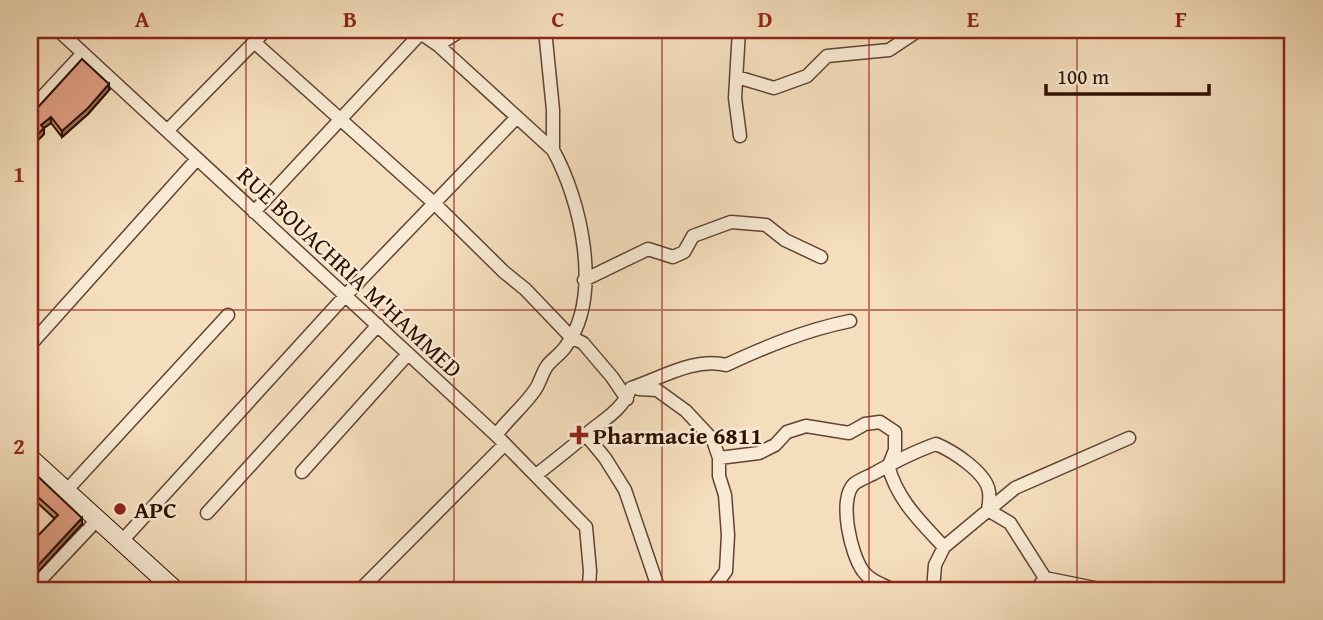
<svg xmlns="http://www.w3.org/2000/svg" width="1323" height="620" viewBox="0 0 1323 620" font-family="'Gentium Book Plus',serif">
<style>
.lines{fill:none;stroke-linecap:round;stroke-linejoin:round}
.street-casing{stroke:#604332;stroke-width:15}
.secondary-casing{stroke:#2f0f03;stroke-width:20}
.street{stroke:#f8ead4;stroke-width:12}
.secondary{stroke:#f8ead4;stroke-width:18}
.wall{fill:#c08871;stroke:#2f0f03;stroke-width:2}
.shaded-wall{fill:#9c6f5c;stroke:#2f0f03;stroke-width:2}
.building{fill:#df9e83;stroke:#2f0f03;stroke-width:2}
.grid{fill:none;stroke:#8f2418;stroke-width:2;stroke-opacity:0.55}
.poi-dot{fill:#8f2418;stroke:#f8ead4;stroke-width:2.5}
.labels{text-anchor:middle;dominant-baseline:central;stroke-width:5;stroke-linejoin:round;paint-order:stroke}
.street-label{font-size:24px;fill:#2f0f03;stroke:#f8ead4}
.poi-label{font-size:24px;font-weight:bold;fill:#2f0f03;stroke:#f8ead4;text-anchor:start}
.neatline{fill:none;stroke:#8f2418;stroke-width:2.5}
.grid-label{font-size:23px;text-anchor:middle;font-weight:bold;fill:#8f2418}
</style>
<rect width="100%" height="100%" fill="#f5debd"/>
<filter id="stains"><feTurbulence type="fractalNoise" baseFrequency=".00286" numOctaves="4"/><feColorMatrix values="0 0 0 0 .2 0 0 0 0 .09 0 0 0 0 .02 0 0 0 .5 -.17"/></filter>
<radialGradient id="worn" r=".72"><stop offset=".6" stop-color="#630" stop-opacity="0"/><stop offset="1" stop-color="#630" stop-opacity=".3"/></radialGradient>
<g class="lines">
<defs>
<path id="street" d="M58 30 496 435 586 527 590 571 589 585 584 590
M416 30 438 45 553 150C581 200 603 296 566 346 561 354 552 359 547 366 542 373 540 383 535 390 524 406 508 419 496 435
M545 30 553 110V150
M739 30 735 98 740 136
M254 42 435 204 504 272 525 289 571 337 583 343 612 377 627 399
M438 45 462 30
M737 77 774 88 807 76 827 56 889 50 919 30
M30 110 83 53
M167 131 266 30
M254 212 420 34
M584 280 648 249 673 257 684 252 693 236 731 222 766 225 785 240 821 257
M32 343 197 159
M639 389 657 390 686 411 713 440 719 458V476L725 495 728 535 726 571 712 590
M586 435 605 458 625 490 659 590
M719 458 759 453 775 445 787 432 806 426 849 433 865 424 880 422 895 432V450L889 465
M888 465C897 500 920 521 944 547
M302 472 408 354
M536 475C554 461 572 447 589 432 606 418 622 410 631 388 661 378 695 357 726 365 767 346 806 330 850 321
M66 491 228 315
M207 513 378 325
M121 542 345 296 517 117
M31 590 96 521
M360 590 504 445
M894 590C883 585 870 581 863 571 851 555 838 500 854 484 859 480 867 477 873 474 894 462 913 452 936 444 953 451 987 473 989 492 990 498 989 504 988 510L1010 523 1045 578 1104 590
M933 590 935 565 944 547 1015 488 1129 438
M1036 590 1045 578"/>
<path id="secondary" d="M30 458 175 590"/>
</defs>
<use href="#street" class="street-casing"/>
<use href="#secondary" class="secondary-casing"/>
<use href="#street" class="street"/>
<use href="#secondary" class="secondary"/>
</g>
<path class="wall" d="M109 90 88 114 62 137 51 123 44 128V134L30 148V116Z
M30 469 82 524 54 518 30 496Z"/>
<path class="shaded-wall" d="M109 84V90L88 114 62 137V131Z
M51 117V123L44 128V134L30 148V142L41 125Z
M34 158V164L30 169V162Z
M82 518V524L30 581V574Z"/>
<path class="building" d="M82 59 109 84 88 108 62 131 51 117 41 125 44 128 30 142V116Z
M30 153 34 158 30 162Z
M30 469 82 518 30 574V544L58 515 30 490Z"/>
<path class="grid" d="M246 30V590M454 30V590M662 30V590M869 30V590M1077 30V590M30 310H1293"/>
<g class="poi-dot">
<path d="M575.5 424.5h7v7h7v7h-7v7h-7v-7h-7v-7h7z"/>
<circle cx="120" cy="509" r="7"/>
</g>
<g class="labels">
<g class="street-label">
<text transform="translate(350 272) rotate(43)">RUE BOUACHRIA M'HAMMED</text>
</g>
<g class="poi-label">
<text x="593" y="435">Pharmacie 6811</text>
<text x="134" y="509">APC</text>
</g>
</g>
<rect width="1323" height="620" fill="none" stroke="#f5debd" stroke-width="77"/>
<path d="M1046 84v10h163v-10" fill="none" stroke="#2f0f03" stroke-width="3.5"/>
<text x="1057" y="84" font-size="21" fill="#2f0f03" stroke="#f8ead4" stroke-width="5" paint-order="stroke">100 m</text>
<rect x="38" y="38" width="1246" height="544" class="neatline"/>
<g class="grid-label">
<text x="142" y="27">A</text>
<text x="350" y="27">B</text>
<text x="558" y="27">C</text>
<text x="765" y="27">D</text>
<text x="973" y="27">E</text>
<text x="1181" y="27">F</text>
<text x="19" y="182">1</text>
<text x="19" y="454">2</text>
</g>
<rect width="100%" height="100%" filter="url(#stains)"/>
<rect width="100%" height="100%" fill="url(#worn)"/>
</svg>
